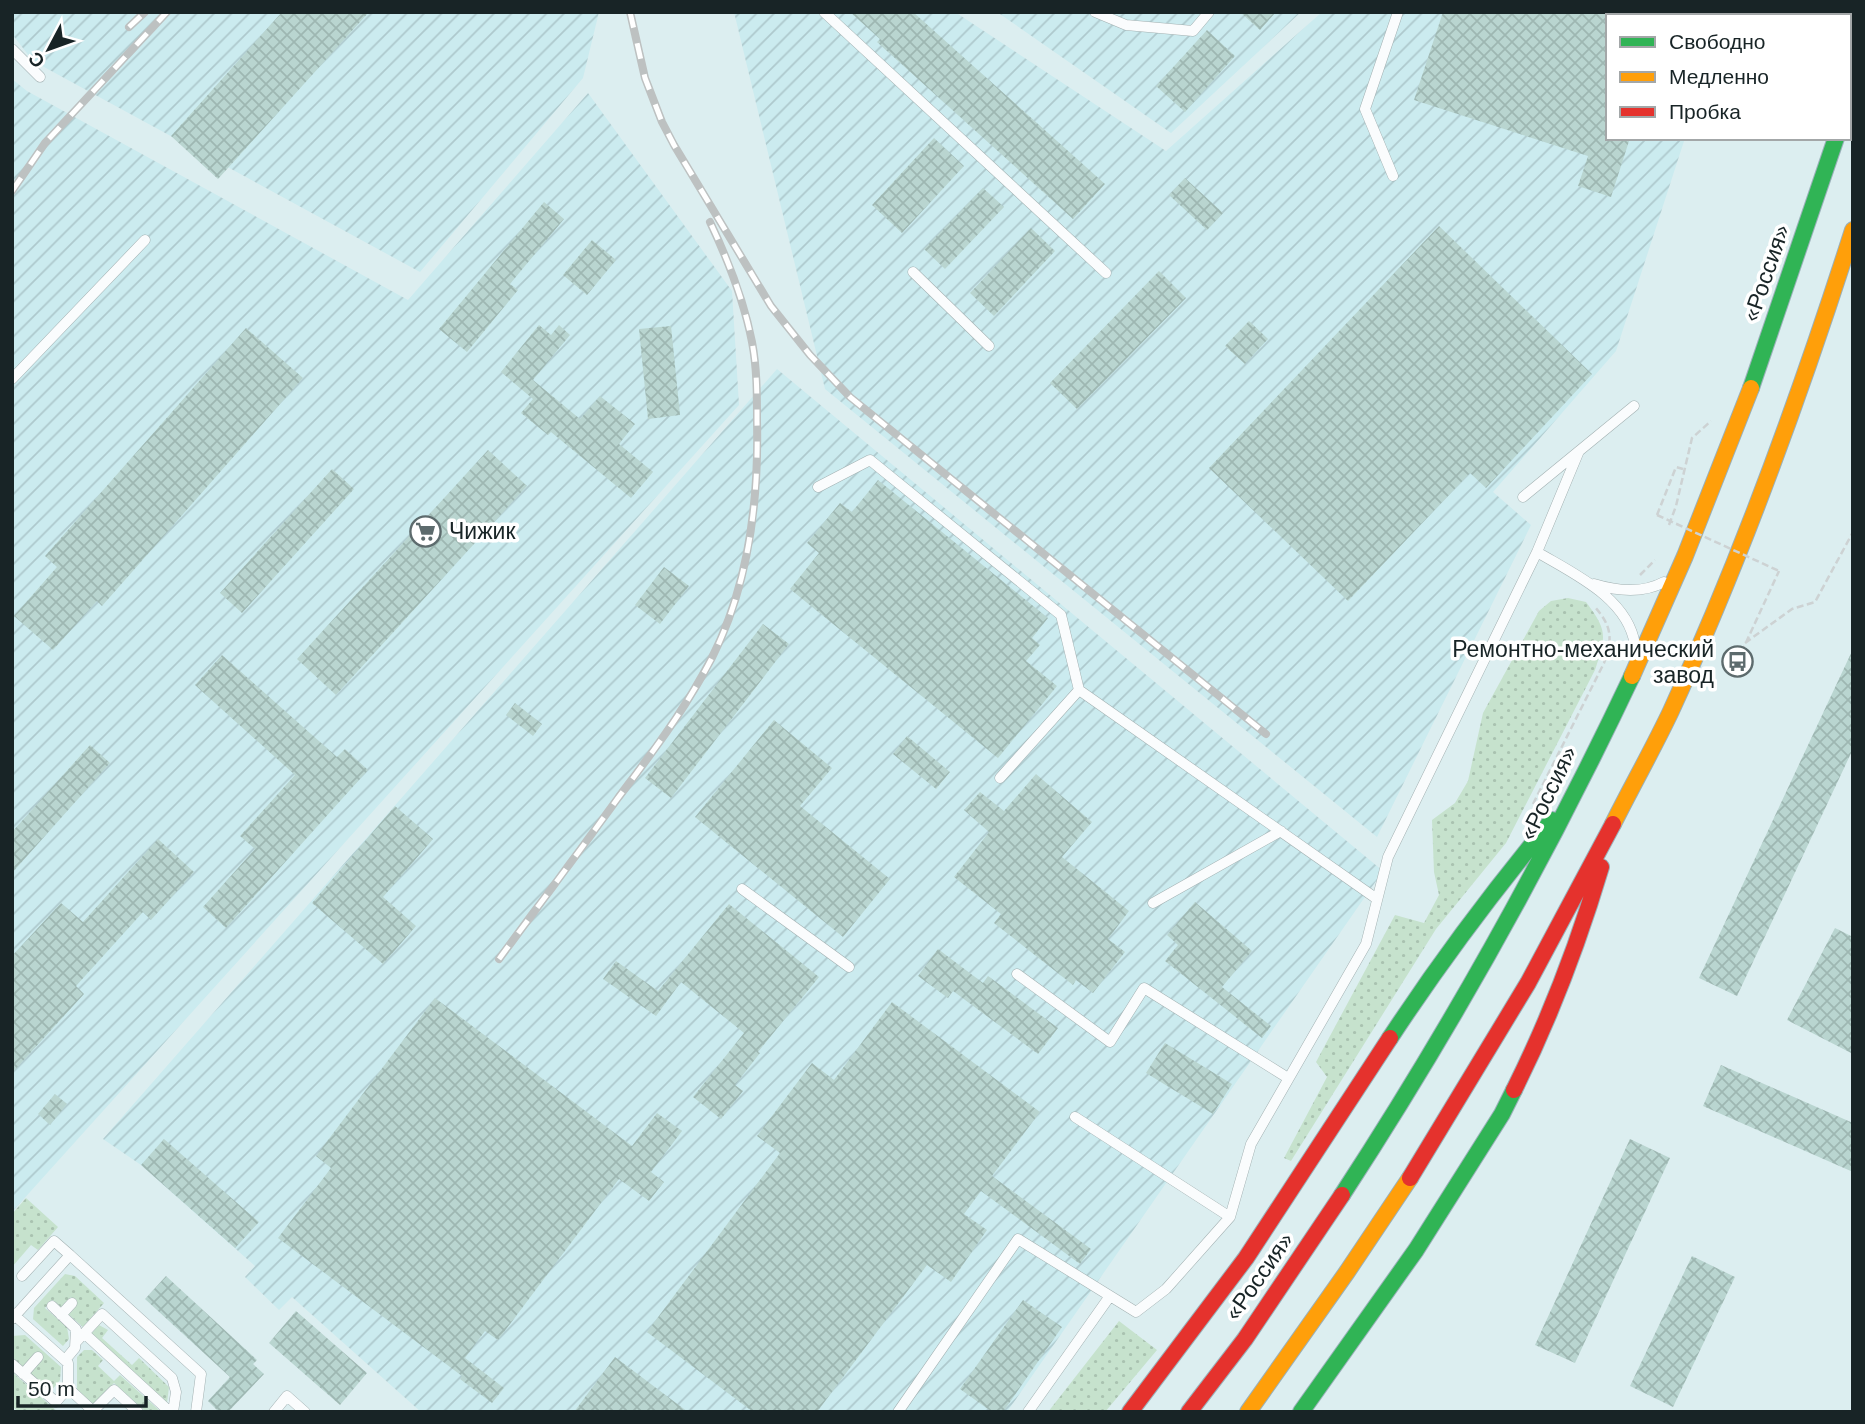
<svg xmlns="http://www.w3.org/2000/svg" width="1865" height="1424" viewBox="0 0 1865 1424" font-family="Arial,sans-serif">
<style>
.industrial{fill:url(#industrial-furrows)}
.grass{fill:url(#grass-dots)}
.building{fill:url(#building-cross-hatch)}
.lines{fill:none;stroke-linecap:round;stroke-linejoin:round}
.lane-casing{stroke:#a2b0b1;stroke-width:11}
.fast-casing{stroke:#9ab0b9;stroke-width:18}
.slow-casing{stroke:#9ab0b9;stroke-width:18}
.jam-casing{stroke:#9ab0b9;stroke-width:18}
.path{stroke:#cdd2d3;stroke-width:2.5;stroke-dasharray:7 3.5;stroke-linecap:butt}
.lane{stroke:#fafcfd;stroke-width:10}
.fast{stroke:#30b455;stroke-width:16}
.slow{stroke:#ff9f0a;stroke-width:16}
.jam{stroke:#e5322d;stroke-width:16}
.rail-casing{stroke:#bdc1c1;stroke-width:8}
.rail{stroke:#fff;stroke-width:5;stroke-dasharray:16;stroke-linecap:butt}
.path-bridge{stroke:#cdd2d3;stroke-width:2.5;stroke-dasharray:7 3.5;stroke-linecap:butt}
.labels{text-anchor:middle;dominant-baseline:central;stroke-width:7;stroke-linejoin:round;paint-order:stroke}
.street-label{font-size:23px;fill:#182426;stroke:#fff}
.poi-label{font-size:23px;fill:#182426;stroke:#fff;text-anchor:start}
</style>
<defs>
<pattern id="industrial-furrows" width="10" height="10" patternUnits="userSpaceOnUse" patternTransform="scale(1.75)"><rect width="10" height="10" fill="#cbebef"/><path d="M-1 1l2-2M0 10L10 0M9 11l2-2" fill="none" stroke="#aec9cd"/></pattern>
<pattern id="grass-dots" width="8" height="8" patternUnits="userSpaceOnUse" patternTransform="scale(1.75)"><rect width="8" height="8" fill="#c6e2cd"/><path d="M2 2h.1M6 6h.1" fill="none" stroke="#a9c2b0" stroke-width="1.8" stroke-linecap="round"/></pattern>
<pattern id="building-cross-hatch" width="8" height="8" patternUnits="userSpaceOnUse" patternTransform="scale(1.75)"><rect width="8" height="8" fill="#b9d5d0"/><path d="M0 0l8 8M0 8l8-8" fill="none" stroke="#9eb7b2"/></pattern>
</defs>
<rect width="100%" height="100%" fill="#dceef0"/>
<path class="industrial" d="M12 12H599L583 78 420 272 33 61 12 34Z
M734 12H955L1166 151 1322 12H1726L1725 16H1608V138H1685L1616 351 1493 492 1531 525 1377 837 825 389Z
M997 12H1301L1171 133Z
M12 79 27 91 408 300 588 93 732 291 739 405 12 1212Z
M777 369 1383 871 1007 1412H421L292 1297 279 1310 245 1277 255 1266 141 1165 103 1139Z"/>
<path class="grass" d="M1568 598 1586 602C1608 631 1606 636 1595 670L1506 843 1436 929 1291 1161 1284 1158 1327 1077 1316 1062 1395 915 1424 923 1439 895 1434 872 1432 820 1455 803 1468 781 1483 713 1539 611 1551 601Z
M26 1198 58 1227 38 1250 31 1245 12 1267V1214Z
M65 1274 75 1276 104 1303 83 1327 67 1313 77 1302 71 1297 61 1307 52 1300 45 1308 67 1327 69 1339 63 1346 33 1319 34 1308Z
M1119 1321 1157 1350 1105 1412H1048Z
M99 1325 108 1330 102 1338 132 1365 139 1358 169 1387 167 1403 91 1334Z
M25 1335 61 1367 60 1380 51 1391 30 1373 43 1358 36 1352 22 1367 12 1358V1336Z
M84 1350H92L103 1360 98 1366 114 1381 120 1375 160 1411 146 1412 114 1383 94 1405 77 1390V1357Z
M12 1372 58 1412H19L12 1406Z"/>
<path class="building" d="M282 12H369L218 179 171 136Z
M850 12H913L1105 184 1073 219 877 42 880 39Z
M1240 12H1276L1260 30Z
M1443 12H1608V138H1630L1611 197 1578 186 1588 156 1414 100Z
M1207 30 1235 56 1185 112 1156 86Z
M934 138 964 166 902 233 872 205Z
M1185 178 1223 213 1207 230 1169 195Z
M983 188 1004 207 945 269 924 249Z
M544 202 564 219 510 284 518 290 467 352 439 329Z
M1439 226 1592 374 1486 488 1470 473 1348 601 1209 468Z
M1031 228 1055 251 994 316 970 293Z
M592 240 616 260 587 295 563 275Z
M1159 271 1186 298 1077 409 1050 383Z
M1249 321 1268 339 1245 364 1225 346Z
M539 325 551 335 559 325 570 335 533 380 580 419 600 396 635 424 619 444 653 472 631 498 551 432 548 435 521 413 533 399 501 372Z
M671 326 680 415 648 419 639 329Z
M246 328 303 378 102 606 97 601 53 650 14 616 57 567 45 556Z
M488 450 527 486 336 695 297 659Z
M332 469 354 489 242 613 220 593Z
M878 480 1048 618 1032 638 1040 645 1026 661 1057 686 998 758 790 589 819 553 807 543 840 503 852 512Z
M664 567 689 586 660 624 635 605Z
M763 624 789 644 671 798 645 778Z
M1853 649V749L1737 996 1699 978Z
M222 655 337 757 345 749 368 770 226 928 203 907 255 849 240 836 295 775 195 685Z
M515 703 542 724 533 736 506 715Z
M774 720 832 768 800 806 890 879 843 937 695 817Z
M907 736 950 772 936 789 893 754Z
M90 745 110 763 12 873V832Z
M1036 774 1092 822 1062 857 1129 911 1108 939 1125 952 1093 993 1076 980 1073 985 994 923 1001 914 954 877 989 832 964 810 980 792 1004 811Z
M395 806 433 839 383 897 416 926 383 964 312 903Z
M158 839 194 872 151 920 143 912 76 986 84 994 12 1073V956L61 903 83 922Z
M1195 902 1252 951 1222 987 1271 1026 1262 1038 1165 961 1178 945 1167 935Z
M729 904 819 977 758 1052 760 1053 735 1085 743 1091 721 1119 693 1097 744 1033 681 982 656 1016 603 979 616 961 658 991Z
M1835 928 1853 937V1054L1787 1020Z
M938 949 983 983 988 976 1058 1028 1038 1054 953 991 948 998 918 976Z
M435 998 632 1146 657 1113 682 1131 651 1172 664 1182 649 1201 619 1179 498 1340 485 1331 465 1358 504 1388 492 1403 460 1379 462 1376 278 1238 331 1168 316 1156Z
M892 1002 1040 1112 992 1176 1091 1249 1080 1264 981 1191 964 1214 987 1230 951 1282 927 1265 817 1412H753L647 1332 780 1153 757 1136 812 1063 834 1080Z
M1165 1043 1232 1084 1213 1114 1146 1073Z
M1721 1065 1853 1123V1172L1703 1106Z
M55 1094 67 1104 50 1125 38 1114Z
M164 1139 259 1222 235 1248 141 1165Z
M1630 1139 1670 1158 1575 1363 1535 1345Z
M1692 1256 1735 1277 1673 1407 1630 1386Z
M166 1276 257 1360 253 1364 264 1374 228 1412H219L208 1401 230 1377 145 1299Z
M1023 1300 1062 1327 1003 1412H992L960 1389Z
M296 1311 367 1373 340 1405 269 1343Z
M615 1357 688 1412H574Z"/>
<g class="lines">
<defs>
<path id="lane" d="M824 12 1106 273
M1095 12 1126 25 1193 31 1209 12
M12 49 40 77
M1393 176 1365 109 1398 12
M913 272 989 346
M12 379 145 240
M818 487 870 460 1061 615 1079 690
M1523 497 1634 406
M1537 552C1574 574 1628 598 1635 645
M1594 584C1617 591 1642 594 1664 582
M1000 778 1079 690 1377 899
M742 889 849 967
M1153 903 1281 831
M1017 974 1110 1042 1144 988 1288 1078
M1075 1117 1230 1217
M22 1276 54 1241 70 1255
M52 1306 76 1329 75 1348 65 1360
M12 1313 68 1363V1388
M61 1315 72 1303
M12 1319 70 1255 201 1374 196 1412
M84 1333 170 1412
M76 1342 102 1314 172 1378 176 1392 173 1412
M12 1364 56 1402 68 1388 93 1411 114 1390 138 1412
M23 1374 38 1357
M274 1412 287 1396 305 1412
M898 1412 1018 1239 1136 1312 1166 1289 1230 1217 1251 1144 1366 944 1388 857 1537 552 1579 451
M1028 1412 1110 1296"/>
<path id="fast" d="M1751 388 1836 138
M1390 1038C1440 962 1494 890 1552 820
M1342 1195C1451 1028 1547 856 1632 676
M1301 1412 1416 1250 1502 1114 1514 1090"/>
<path id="slow" d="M1849 101 1853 91
M1632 676 1685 556 1751 388
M1613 824C1632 786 1653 749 1671 711 1743 554 1801 393 1853 230
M1248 1412 1347 1272 1410 1178"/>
<path id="jam" d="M1514 1090C1550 1018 1578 944 1601 867
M1410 1178 1528 983 1613 824
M1130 1412 1246 1258 1390 1038
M1189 1412 1245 1339 1342 1195"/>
</defs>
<use href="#lane" class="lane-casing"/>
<use href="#fast" class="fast-casing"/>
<use href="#slow" class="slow-casing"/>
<use href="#jam" class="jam-casing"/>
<path class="path" d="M1849 59 1853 48
M1657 515 1676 467 1683 469
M1669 525 1676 506 1692 438 1711 421
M1640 575 1655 560
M1745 643 1792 609 1815 602 1853 532
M1737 662 1779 571
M1533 804 1604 663C1613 638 1612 626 1594 606"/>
<use href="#lane" class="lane"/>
<use href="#fast" class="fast"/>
<use href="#slow" class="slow"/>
<use href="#jam" class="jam"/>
<defs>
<path id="rail" d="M630 12 645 78 662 122 674 145 771 306 810 355 850 397 1266 734
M129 27 145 12
M12 191 45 143 167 12
M499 959C539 905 579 852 618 798 648 758 678 719 702 676 747 599 759 508 757 421 757 394 757 368 752 342 744 301 728 260 710 222"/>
</defs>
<use href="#rail" class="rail-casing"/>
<use href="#rail" class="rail"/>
<path class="path-bridge" d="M1657 515 1779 571"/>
</g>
<defs>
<symbol id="supermarket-ring" viewBox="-11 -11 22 22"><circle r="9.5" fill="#fff" stroke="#5d6b6d" stroke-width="1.5"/><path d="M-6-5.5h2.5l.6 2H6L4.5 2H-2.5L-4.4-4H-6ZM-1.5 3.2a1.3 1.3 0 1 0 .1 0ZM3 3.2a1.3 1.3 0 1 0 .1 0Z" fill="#5d6b6d"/></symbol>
<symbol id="bus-ring" viewBox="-11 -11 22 22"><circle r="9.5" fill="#fff" stroke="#5d6b6d" stroke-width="1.5"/><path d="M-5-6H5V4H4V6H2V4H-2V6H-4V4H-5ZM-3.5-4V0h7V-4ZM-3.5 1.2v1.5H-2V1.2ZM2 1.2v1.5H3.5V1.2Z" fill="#5d6b6d"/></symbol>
</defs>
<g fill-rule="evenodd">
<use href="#supermarket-ring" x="408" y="514" width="35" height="35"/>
<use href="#bus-ring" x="1720" y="644" width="35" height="35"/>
</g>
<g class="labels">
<g class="street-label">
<text transform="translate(1766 273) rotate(-71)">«Россия»</text>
<text transform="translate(1548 793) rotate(-64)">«Россия»</text>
<text transform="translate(1259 1276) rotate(-55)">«Россия»</text>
</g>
<g class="poi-label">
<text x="449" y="531">Чижик</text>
<text x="1714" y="649" text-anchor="end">Ремонтно-механический<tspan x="1714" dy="26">завод</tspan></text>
</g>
</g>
<rect width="1865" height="1424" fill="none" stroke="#182426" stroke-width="28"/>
<rect x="1606" y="14" width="245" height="126" fill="#ffffff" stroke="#a3a7a8" stroke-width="2"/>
<rect x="1620" y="37" width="35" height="10" fill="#30b455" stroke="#a3a7a8" stroke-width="2"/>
<text x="1669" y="49" font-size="21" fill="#182426">Свободно</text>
<rect x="1620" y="72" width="35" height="10" fill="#ff9f0a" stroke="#a3a7a8" stroke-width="2"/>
<text x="1669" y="84" font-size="21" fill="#182426">Медленно</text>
<rect x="1620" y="107" width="35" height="10" fill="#e5322d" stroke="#a3a7a8" stroke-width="2"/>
<text x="1669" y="119" font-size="21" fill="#182426">Пробка</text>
<g transform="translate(49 49) rotate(229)" stroke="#ffffff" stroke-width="5" paint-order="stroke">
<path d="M0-5L12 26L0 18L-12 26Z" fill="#182426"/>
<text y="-10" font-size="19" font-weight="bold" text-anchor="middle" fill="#182426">С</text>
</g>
<path d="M18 1396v10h128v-10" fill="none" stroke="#182426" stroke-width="3.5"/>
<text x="28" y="1396" font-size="21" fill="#182426" stroke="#ffffff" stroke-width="5" paint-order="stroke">50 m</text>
</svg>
